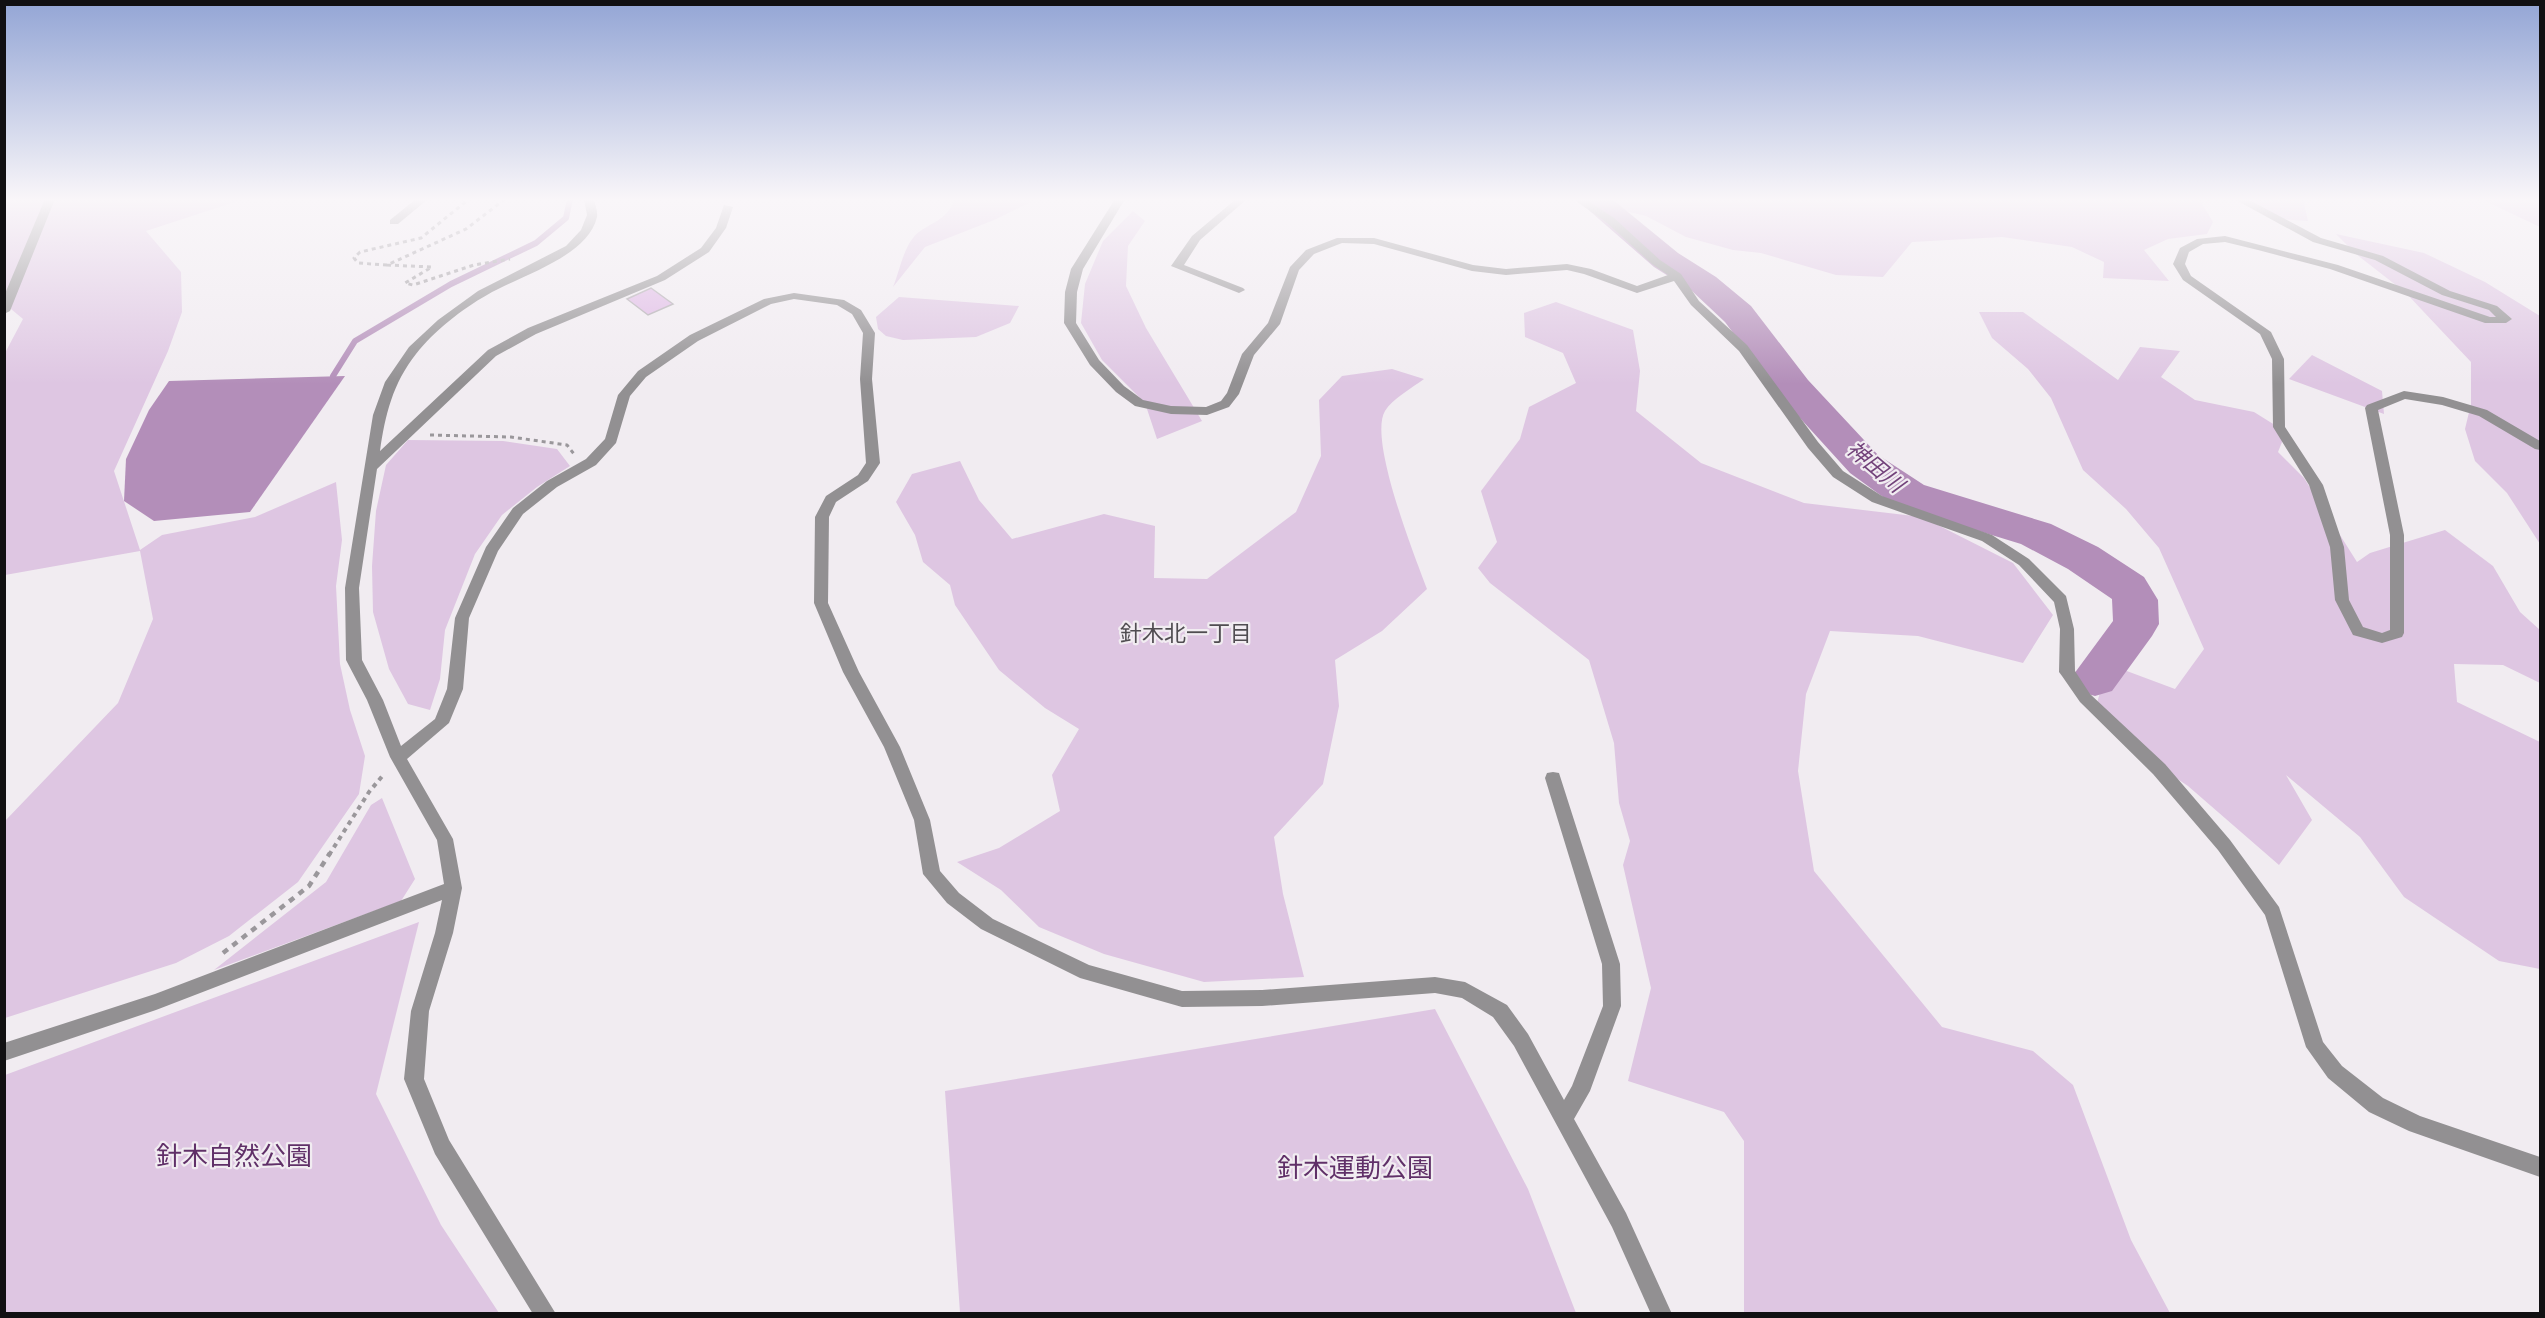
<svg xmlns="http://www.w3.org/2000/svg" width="2545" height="1318" viewBox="0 0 2545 1318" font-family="'Alegreya Sans','Noto Sans JP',sans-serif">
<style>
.green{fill:#dec6e2}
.water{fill:#b38eb9}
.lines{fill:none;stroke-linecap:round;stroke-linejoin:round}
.stream{stroke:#b38eb9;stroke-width:6}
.river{fill:#b38eb9;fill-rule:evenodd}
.building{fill:#deb7e4;stroke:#ada9ad;stroke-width:1.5}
.path-far2{stroke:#9a979b;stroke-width:3;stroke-dasharray:4 4;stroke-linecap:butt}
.path-far1{stroke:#9a979b;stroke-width:4;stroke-dasharray:4.5 4.5;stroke-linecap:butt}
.path{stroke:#9a979b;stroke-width:4.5;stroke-dasharray:6 6;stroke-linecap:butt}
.minor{fill:#929092;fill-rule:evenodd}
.labels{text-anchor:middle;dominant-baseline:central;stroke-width:4.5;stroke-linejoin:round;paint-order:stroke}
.water-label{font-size:22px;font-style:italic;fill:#72427a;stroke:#f1ecf1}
.neighbourhood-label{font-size:22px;fill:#504d51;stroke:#f1ecf1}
.near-park-label{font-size:26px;fill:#603068;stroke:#f1ecf1}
</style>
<rect width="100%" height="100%" fill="#f1ecf1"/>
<path class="green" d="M5 199H244L146 231 181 272 182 312 168 351 114 471 140 550 162 535 255 517 336 482 342 540 336 586 340 664 350 710 365 756 359 794 298 882 229 936 176 963 5 1018V821L118 703 153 619 140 551 5 575V353L23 319 5 304Z
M954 199H1037L994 220 925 247 893 287C899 273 903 250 913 238 923 224 949 222 954 199Z
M1599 199H2199L2213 222 2207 234 2168 239 2144 250 2169 281 2103 278 2104 262 2072 247 2002 237 1912 242 1883 277 1836 275 1761 253 1733 250 1686 237 1646 216 1625 211Z
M2249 199H2303L2308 221 2279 219Z
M2482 199H2540V227L2485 201Z
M1133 211 1145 221 1128 246 1126 286 1146 328 1202 421 1157 439 1145 403 1102 360 1081 323 1085 284 1103 241Z
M2336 234 2424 253 2485 282 2540 316V544L2507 493 2475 461 2465 429 2471 404V362L2406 293 2356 254Z
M899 297 1019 306 1010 323 976 337 903 340 886 336 878 329 876 317Z
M1556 302 1633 330 1640 371 1636 411 1701 463 1804 503 1922 517 2013 563 2053 615 2023 663 1918 636 1830 631 1806 694 1798 771 1814 871 1942 1027 2033 1051 2073 1085 2131 1240 2170 1313H1744V1141L1724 1112 1628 1081 1651 988 1623 865 1630 841 1619 803 1614 743 1589 660 1490 583 1478 568 1497 542 1481 491 1520 439 1529 407 1576 383 1563 353 1525 337 1524 313Z
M1979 312H2023L2118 380 2140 347 2180 351 2161 377 2195 400 2254 412 2286 432 2278 452 2304 478 2357 562 2370 553 2445 530 2493 566 2520 612 2540 630V683L2503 665 2454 664 2457 702 2540 742V969L2499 961 2404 897 2360 837 2286 775 2312 820 2279 865 2188 786 2131 748 2097 703 2108 664 2175 689 2204 649 2159 548 2126 509 2083 470 2051 398 2028 369 1992 338Z
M2312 355 2382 391 2384 414 2289 379Z
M1392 369 1424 379C1412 388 1392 399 1385 411 1368 439 1415 557 1427 589L1382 631 1335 660 1339 706 1323 784 1274 837 1283 894 1304 977 1204 982 1104 954 1039 927 1001 890 957 862 999 848 1060 811 1052 775 1079 729 1045 708 999 670 955 605 950 585 923 562 915 535 896 502 912 474 960 461 979 500 1012 539 1104 514 1155 526 1154 578 1207 579 1296 512 1321 456 1319 400 1342 376Z
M408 440 503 441 557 449 570 466 537 487 502 515 475 554 445 630 440 679 430 710 408 704 389 669 373 612 372 566 376 511 386 465Z
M382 798 415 879 401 901 214 970 326 882 371 805Z
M419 922 376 1094 441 1225 499 1313H5V1075Z
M1435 1009 1528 1189 1576 1313H960L945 1091Z"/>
<path class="water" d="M345 376 250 512 154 521 124 501 126 459 149 410 169 381Z"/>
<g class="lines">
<path class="stream" d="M333 376 355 341 451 284 536 243 566 218 570 199"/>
<path class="river" d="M1576 199H1612L1678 253 1716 277 1751 306 1808 380 1878 455 1924 485 2051 524 2098 547 2144 577 2158 600 2159 624 2152 636 2112 691 2095 696 2078 691 2071 678 2113 621 2112 599 2068 569 2021 544 1894 505 1850 473 1780 396 1725 322 1692 291 1654 267Z"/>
</g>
<path class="building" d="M651 288 673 304 648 315 627 299Z"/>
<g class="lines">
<path class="path-far2" d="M505 199 466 229 387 265 432 267 405 283 413 285 474 265 510 259
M387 265 358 263 354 258 360 252 421 238 469 199
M430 435 511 437 567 445 574 454"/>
<path class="path-far1" d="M329 855 369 792 384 774"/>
<path class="path" d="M223 953 309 886 330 853"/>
<path class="minor" d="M45 199H55L10 311 4 314V296Z
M416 199H428L398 224H390V220Z
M584 199H594C595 205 598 212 597 217 588 257 519 276 487 295 462 309 434 331 416 354 393 383 385 415 380 451L488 350 528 328 657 276 701 248 716 228 724 205 733 207 726 228 709 252 665 280 536 334 496 356 377 469 359 588 362 660 383 700 401 746 435 719 447 689 455 618 486 547 513 508 547 481 586 459 605 439 618 395 638 371 690 335 764 299 794 293 844 300 861 310 875 333 872 379 880 463 868 481 836 502 829 517 828 603 859 672 900 747 930 820 940 871 959 893 993 919 1089 965 1182 991 1262 990 1435 977 1465 982 1507 1005 1528 1034 1564 1100 1572 1086 1603 1006 1602 964 1545 778 1547 773 1553 772 1559 773 1620 964 1621 1006 1590 1091 1574 1119 1626 1213 1672 1314H1651L1612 1227 1514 1046 1493 1017 1462 998 1435 993 1262 1006 1182 1007 1080 978 981 929 947 903 923 874 914 820 884 747 843 672 814 603 815 517 826 496 858 475 866 463 860 379 863 333 852 314 837 305 794 299 771 304 698 341 646 377 630 396 616 443 596 465 557 487 523 514 498 551 469 618 463 689 449 723 407 759 453 839 462 888 453 933 429 1011 424 1079 449 1140 556 1314H533L435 1154 404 1079 411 1011 435 933 442 900 156 1010 4 1061V1043L155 994 444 884 437 840 390 757 367 700 346 660 345 588 373 415 385 382 409 347 438 320 478 291 566 246 581 230 587 215Z
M1115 199H1125L1083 269 1077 292 1076 323 1099 360 1124 386 1143 400 1171 406 1206 407 1221 401 1227 393 1242 354 1268 323 1290 267 1306 250 1337 238H1374L1473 265 1506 269 1567 264 1591 269 1637 286 1668 275 1652 264 1606 222 1573 199H1585L1614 218 1660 260 1681 274 1699 301 1747 345 1818 442 1843 471 1882 496 1992 535 2029 559 2066 596 2074 629 2075 671 2090 694 2165 764 2230 840 2279 907 2323 1042 2342 1066 2383 1098 2420 1116 2540 1157V1177L2409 1131 2369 1112 2328 1078 2306 1047 2265 915 2218 850 2153 774 2080 702 2062 676 2059 672 2060 629 2054 602 2019 565 1982 541 1872 502 1833 477 1808 448 1739 351 1691 305 1674 281 1637 293 1584 274 1567 270 1506 275 1472 271 1374 244 1342 243 1314 254 1299 270 1280 324 1254 355 1239 394 1229 407 1207 415 1171 414 1135 406 1116 392 1090 365 1064 323 1065 292 1071 269Z
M1236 199H1247L1200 240 1184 265 1243 288 1245 290 1239 293 1171 266 1192 236Z
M2234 199H2247L2321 238 2383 256 2450 291 2497 306 2512 319 2506 323H2485L2330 269 2258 250 2225 242 2203 244 2189 252 2185 264 2191 276 2271 332 2284 359 2285 427 2323 485 2344 547 2349 600 2363 627 2382 633 2390 630V535L2365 408 2367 405 2404 391 2443 397 2487 410 2540 441V450L2535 449 2479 416 2442 405 2405 399 2378 410 2404 535V633L2402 637 2382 643 2353 635 2335 600 2330 547 2309 485 2273 427 2272 359 2260 334 2183 280 2173 264 2180 248 2197 239 2225 236 2338 265 2490 317H2496L2489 310 2442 295 2375 260 2313 242Z"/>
</g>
<linearGradient id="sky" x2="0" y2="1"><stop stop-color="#93a5d5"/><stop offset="0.52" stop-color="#f9f6f9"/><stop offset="1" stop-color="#f9f6f9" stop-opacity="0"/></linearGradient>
<rect width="2545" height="384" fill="url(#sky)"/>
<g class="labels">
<g class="water-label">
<text transform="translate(1875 467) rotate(40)">神田川</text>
</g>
<g class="neighbourhood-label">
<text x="1186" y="634">針木北一丁目</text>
</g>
<g class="near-park-label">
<text x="234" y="1157">針木自然公園</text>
<text x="1355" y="1169">針木運動公園</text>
</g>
</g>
<rect width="2545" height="1318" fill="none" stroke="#111012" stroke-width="12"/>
</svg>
